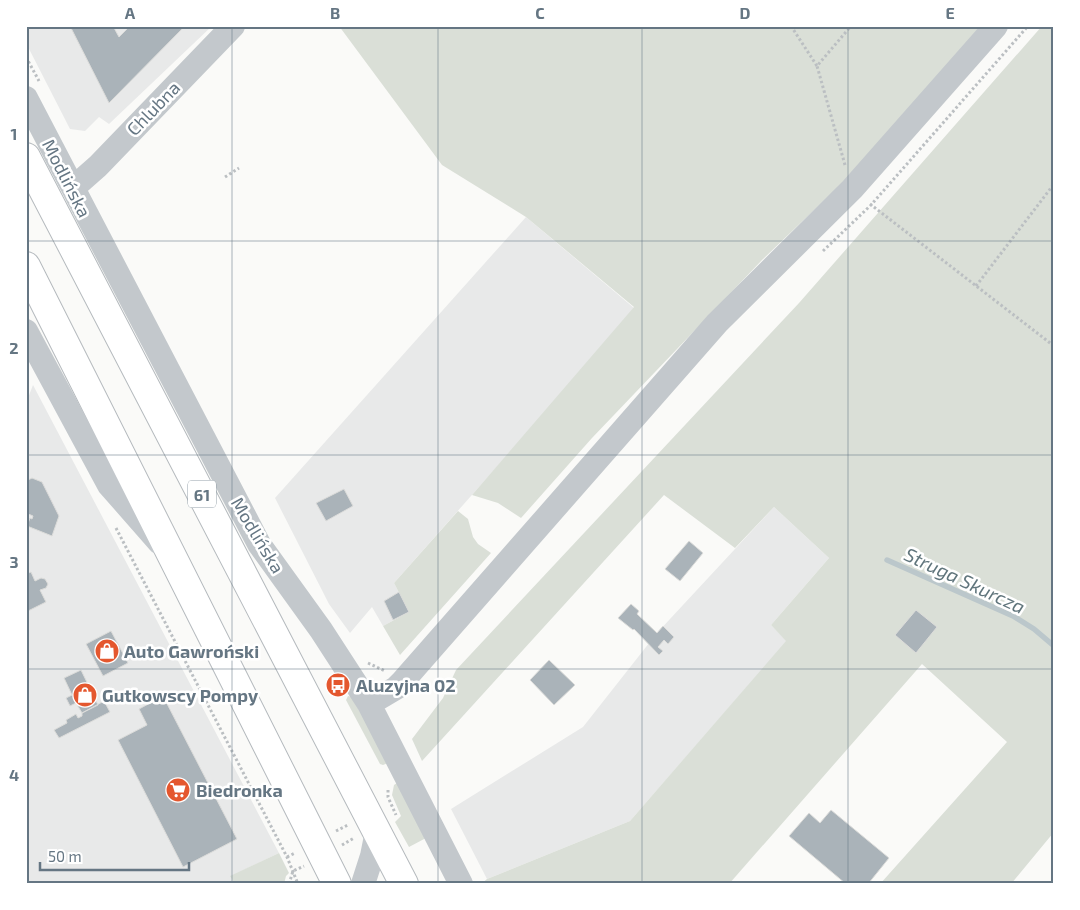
<svg xmlns="http://www.w3.org/2000/svg" width="1080" height="910" viewBox="0 0 1080 910" font-family="'Exo 2',sans-serif">
<style>
.built{fill:#e8e9e9}
.green{fill:#dadfd7}
.lines{fill:none;stroke-linecap:round;stroke-linejoin:round}
.stream{stroke:#bbc7cb;stroke-width:5.5}
.building{fill:#aab3b9;stroke:#dcdcda}
.major-casing{stroke:#b5babe;stroke-width:30}
.path{stroke:#bbbfc2;stroke-width:3;stroke-dasharray:2.5 2.5;stroke-linecap:butt}
.minor{stroke:#c3c8cc;stroke-width:24}
.major{stroke:#fff;stroke-width:28}
.grid{fill:none;stroke:#657683;stroke-width:1;stroke-opacity:0.55}
.labels{text-anchor:middle;dominant-baseline:central;stroke-width:5;stroke-linejoin:round;paint-order:stroke}
.shield{fill:#fff;stroke:#939fa8;stroke-width:1}
.shield-label{font-size:16px;font-weight:bold;fill:#657683}
.street-label{font-size:18px;fill:#657683;stroke:#fff}
.poi-label{font-size:18px;font-weight:bold;fill:#657683;stroke:#fff;text-anchor:start}
.water-label{font-size:19px;font-style:italic;fill:#60757c;stroke:#fff}
.neatline{fill:none;stroke:#657683;stroke-width:2}
.grid-label{font-size:16px;text-anchor:middle;font-weight:bold;fill:#657683}
</style>
<rect width="100%" height="100%" fill="#fafaf8"/>
<path class="built" d="M26 26H212L109 124 99 117 85 131 70 129 26 43Z
M526 217 634 308 548 409 394 583 409 612 383 626 372 607 350 633 329 604 275 498Z
M33 385 279 853 231 876 235 884H26V403Z
M774 507 829 558 771 625 787 641 630 821 487 879 451 809 583 727 657 633Z"/>
<path class="green" d="M339 26H983L864 162 762 260 592 438 521 518 498 503 472 495 634 307 526 217 442 165Z
M1042 26H1054V832L1011 884H880L1007 742 922 664 729 884H481L487 879 630 821 786 641 771 625 829 558 774 507 735 548 664 495 422 761 412 739 443 698 456 670 799 303Z
M458 511 468 519 473 537 478 544 491 553 400 655 383 626 409 612 394 583Z
M348 696 352 697 388 763 383 765 380 764 346 700Z
M397 783 426 838 409 847 395 822 401 816 392 795 394 785Z
M279 853 289 873 286 876 284 884H235L230 876Z"/>
<g class="lines">
<path class="stream" d="M887 560 1013 616 1034 629 1054 646"/>
</g>
<path class="building" d="M70 26H113L119 37 130 26H185L109 103Z
M32 478 42 482 59 516 52 536 27 526 30 518 32 519 33 516 26 513V481Z
M344 489 353 506 326 521 316 503Z
M689 541 703 553 680 581 665 569Z
M31 572 35 581 41 578 45 579 48 584 46 588 40 590 46 602 26 612V574Z
M399 592 409 612 393 620 384 601Z
M631 604 639 611 637 614 657 633 663 626 674 637 668 644 664 640 658 647 663 651 659 655 634 629 633 630 618 618Z
M916 610 937 627 916 653 895 635Z
M111 631 128 663 103 676 86 644Z
M549 660 575 685 554 705 530 680Z
M81 670 98 705 82 713 76 703 70 706 66 698 72 695 64 678Z
M163 696 237 839 183 867 118 740 147 725 139 709Z
M104 701 110 712 59 738 54 730 67 723 66 720 76 714 78 718 82 716V713Z
M831 810 889 858 868 884H846L789 836 809 813 820 823Z"/>
<g class="lines">
<defs>
<path id="major" d="M26 157 404 884
M26 266 337 884"/>
</defs>
<use href="#major" class="major-casing"/>
<path class="path" d="M791 26 817 66
M26 57 39 81
M845 165 817 66 851 26
M225 177 239 168
M870 204 1054 346
M823 251 871 205 1028 26
M976 286 1054 184
M116 528 287 857 298 884
M368 663 385 671
M388 790V797L396 815
M336 831 348 825
M342 845 354 838
M287 857 295 853
M289 884 293 871 304 866"/>
<path class="minor" d="M26 98 259 544 321 630 369 704 461 884
M73 188 98 166 233 26
M26 331 109 485 159 542
M369 704 396 688 403 681 717 323 852 189 996 26
M363 884 372 856 377 831"/>
<use href="#major" class="major"/>
</g>
<path class="grid" d="M232 26V884M438 26V884M642 26V884M848 26V884M26 241H1054M26 455H1054M26 669H1054"/>
<defs>
<symbol id="shop-disc" viewBox="-11 -11 22 22"><circle r="9.5" fill="#e4572e" stroke="#fff"/><path d="M-5-2.5h2.3a2.7 3.5 0 0 1 5.4 0H5L5.5 6h-11ZM-1.5-2.5h3a1.5 2.3 0 0 0-3 0Z" fill="#fff"/></symbol>
<symbol id="bus-disc" viewBox="-11 -11 22 22"><circle r="9.5" fill="#e4572e" stroke="#fff"/><path d="M-5-6H5V4H4V6H2V4H-2V6H-4V4H-5ZM-3.5-4V0h7V-4ZM-3.5 1.2v1.5H-2V1.2ZM2 1.2v1.5H3.5V1.2Z" fill="#fff"/></symbol>
<symbol id="supermarket-disc" viewBox="-11 -11 22 22"><circle r="9.5" fill="#e4572e" stroke="#fff"/><path d="M-6-5.5h2.5l.6 2H6L4.5 2H-2.5L-4.4-4H-6ZM-1.5 3.2a1.3 1.3 0 1 0 .1 0ZM3 3.2a1.3 1.3 0 1 0 .1 0Z" fill="#fff"/></symbol>
</defs>
<g fill-rule="evenodd">
<use href="#shop-disc" x="93" y="637" width="28" height="28"/>
<use href="#bus-disc" x="324" y="671" width="28" height="28"/>
<use href="#shop-disc" x="71" y="681" width="28" height="28"/>
<use href="#supermarket-disc" x="164" y="776" width="28" height="28"/>
</g>
<g class="labels">
<rect class="shield" x="188" y="480.5" width="28" height="27" rx="4"/>
<g class="shield-label">
<text x="202" y="494">61</text>
</g>
<g class="street-label">
<text transform="translate(153 108) rotate(-46)">Chlubna</text>
<text transform="translate(67 178) rotate(63)">Modlińska</text>
<text transform="translate(258 535) rotate(59)">Modlińska</text>
</g>
<g class="poi-label">
<text x="124" y="651">Auto Gawroński</text>
<text x="356" y="685">Aluzyjna 02</text>
<text x="102" y="695">Gutkowscy Pompy</text>
<text x="196" y="790">Biedronka</text>
</g>
<g class="water-label">
<text transform="translate(965 580) rotate(25)">Struga Skurcza</text>
</g>
</g>
<rect width="1080" height="910" fill="none" stroke="#ffffff" stroke-width="55"/>
<path d="M40 862v8h149v-8" fill="none" stroke="#657683" stroke-width="2.5"/>
<text x="48" y="862" font-size="15" fill="#657683" stroke="#ffffff" stroke-width="4" paint-order="stroke">50 m</text>
<rect x="28" y="28" width="1024" height="854" class="neatline"/>
<g class="grid-label">
<text x="130" y="19">A</text>
<text x="335" y="19">B</text>
<text x="540" y="19">C</text>
<text x="745" y="19">D</text>
<text x="950" y="19">E</text>
<text x="14" y="140">1</text>
<text x="14" y="354">2</text>
<text x="14" y="568">3</text>
<text x="14" y="781">4</text>
</g>
</svg>
